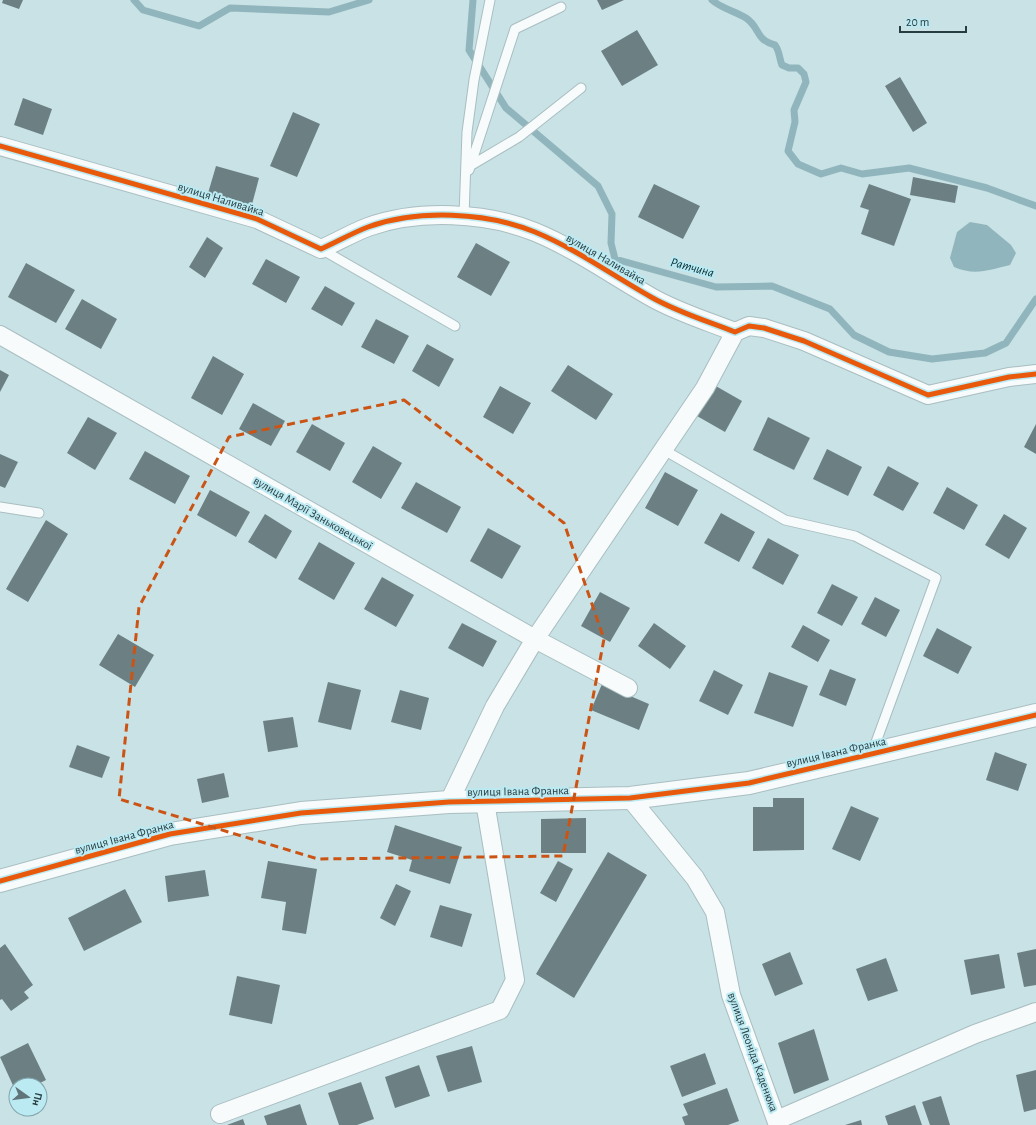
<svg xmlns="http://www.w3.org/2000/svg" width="1036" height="1125" viewBox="0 0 1036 1125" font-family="'Alegreya Sans',sans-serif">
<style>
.water{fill:#91b5bc}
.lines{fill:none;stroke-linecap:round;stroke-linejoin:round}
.stream{stroke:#91b5bc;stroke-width:7}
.building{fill:#6c8083}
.service-casing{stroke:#a9bec1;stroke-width:11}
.minor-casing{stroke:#a9bec1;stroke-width:20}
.secondary-casing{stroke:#a9bec1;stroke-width:24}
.service{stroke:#f7fbfb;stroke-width:9}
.minor{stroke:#f7fbfb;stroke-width:18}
.secondary{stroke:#f7fbfb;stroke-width:22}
.cycleway-casing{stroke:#bbeaf3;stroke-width:8}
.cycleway{stroke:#e8590c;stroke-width:5}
.marked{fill:none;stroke:#cb5414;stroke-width:3;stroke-dasharray:8 5;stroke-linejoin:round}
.labels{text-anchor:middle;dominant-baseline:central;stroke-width:4;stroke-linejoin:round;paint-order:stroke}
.street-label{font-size:12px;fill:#283b3e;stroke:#bbeaf3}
.water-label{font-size:13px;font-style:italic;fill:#052f36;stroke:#bbeaf3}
</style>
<rect width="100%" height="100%" fill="#c8e2e6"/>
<path class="water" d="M970 222 987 225 1011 245 1016 253 1010 265C989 270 975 276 954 267L950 258 957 232Z"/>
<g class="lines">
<path class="stream" d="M134 0 143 10 199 26 230 8 329 12 369 0
M473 0 469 50 506 108 598 186 612 214 611 243 615 259 716 287 772 286 830 309 854 335 889 352 932 359 985 353 1006 343 1036 299
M712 0C722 9 735 11 746 18 760 27 755 40 775 45 780 52 779 58 782 65L789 68H798L804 74 806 82 794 110 795 122 788 151 798 164 821 174 841 168 862 174 909 168 987 188 1036 206"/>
</g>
<path class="building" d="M3 0H23L19 9 2 3Z
M597 0H624L602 10Z
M637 30 658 65 622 86 601 51Z
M900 77 927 123 913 132 885 86Z
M23 98 52 109 43 135 14 125Z
M293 112 320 124 297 177 270 166Z
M216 166 259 178 250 212 206 200Z
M913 177 958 186 955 203 910 195Z
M654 184 700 206 683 239 638 217Z
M869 184 911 199 894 246 861 234 869 210 860 207Z
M207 237 223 248 205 278 189 267Z
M476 243 510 262 491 296 457 277Z
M266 259 300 277 286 303 252 284Z
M26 263 75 290 56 323 8 297Z
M325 286 355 303 342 326 311 309Z
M82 299 117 319 101 349 65 329Z
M376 319 409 336 394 364 361 347Z
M427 344 454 359 439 387 412 371Z
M213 356 244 374 222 415 191 398Z
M568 365 613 394 596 420 551 391Z
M0 370 9 375 0 392Z
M714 385 742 401 725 432 697 416Z
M500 386 531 403 513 434 483 417Z
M253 403 285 421 271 446 239 429Z
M88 417 117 433 95 470 67 453Z
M768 417 810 438 794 470 753 450Z
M312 424 345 443 330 471 296 452Z
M1036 424V454L1024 447Z
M373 446 402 463 381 499 352 482Z
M827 449 862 467 848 496 813 479Z
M145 451 190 476 175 504 129 479Z
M0 454 18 462 5 488 0 486Z
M888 466 919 483 903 511 873 495Z
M665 472 698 490 678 526 645 508Z
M416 482 461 507 447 533 401 508Z
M947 487 978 505 964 530 933 513Z
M210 490 250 512 236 537 197 515Z
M721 513 755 532 739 562 704 543Z
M265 514 292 531 276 559 248 542Z
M1004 514 1027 528 1009 559 985 545Z
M46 520 68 534 28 602 6 589Z
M488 528 521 546 502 579 470 561Z
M768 538 799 555 783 585 752 568Z
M319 542 355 563 334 600 298 579Z
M382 577 414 595 396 627 364 609Z
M832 584 858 597 842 626 817 613Z
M600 592 630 608 610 642 581 626Z
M875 597 900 610 886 637 861 624Z
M462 623 497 641 483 667 448 648Z
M654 623 686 646 670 669 638 646Z
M803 625 830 640 818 662 791 647Z
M937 628 972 647 958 674 923 656Z
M118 634 154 655 135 687 99 665Z
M830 669 856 679 846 706 819 695Z
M714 670 743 685 728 715 699 701Z
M769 672 808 686 793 727 754 713Z
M328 682 361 690 351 730 318 722Z
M602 684 649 704 639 730 591 710Z
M400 690 429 698 421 730 391 722Z
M293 717 298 747 268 752 263 721Z
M77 745 110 757 102 778 69 767Z
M995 752 1027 764 1018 791 986 780Z
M224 773 229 797 202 803 197 779Z
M773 798H804V850L753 851V807H773Z
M851 806 879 818 860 861 832 849Z
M586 818V853H541V819Z
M395 825 462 847 450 884 409 871 412 860 387 852Z
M608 852 647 875 574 998 536 974Z
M268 861 317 869 306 934 282 930 286 902 261 898Z
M558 861 573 869 556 902 540 893Z
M205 870 209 896 168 902 165 876Z
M396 884 411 891 395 926 380 918Z
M125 889 142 922 84 951 68 918Z
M440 905 472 914 462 947 430 937Z
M5 944 33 985 24 992 29 998 11 1011 2 999 0 1000V948Z
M1036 949V985L1024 987 1017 953Z
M790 952 803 984 775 996 762 964Z
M999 954 1005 988 971 995 964 960Z
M886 958 898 991 868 1001 856 969Z
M237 976 280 985 272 1024 229 1015Z
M814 1029 829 1080 794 1094 778 1043Z
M28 1043 46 1080 36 1085H16V1092L0 1057Z
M472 1046 482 1082 448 1092 436 1056Z
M705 1053 716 1084 682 1097 670 1066Z
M419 1065 430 1096 395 1108 385 1077Z
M1036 1070V1109L1024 1112 1016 1075Z
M361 1082 374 1119 357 1125H339L328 1093Z
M727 1088 739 1121 728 1125H685L682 1117 688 1115 683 1104Z
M941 1096 950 1125H930L922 1102Z
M300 1104 307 1125H267L264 1116Z
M915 1105 922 1125H888L885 1116Z
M243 1119 245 1125H227Z
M861 1120 862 1125H845Z"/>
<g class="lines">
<defs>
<path id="service" d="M470 166 519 137 581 88
M469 170 515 29 561 7
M464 216 467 132 474 80 490 0
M321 249 455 326
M664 450 785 520 855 536 936 578 872 753
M0 507 39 513"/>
<path id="minor" d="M0 146 257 219 321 249C337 242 352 233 368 227 418 209 486 212 535 232 576 249 612 275 651 297 677 312 707 321 735 332L749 326 764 328 804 341 928 395 1009 377 1036 374
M0 335 535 639 628 688
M630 798 695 878 715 912 731 995 778 1125
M449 802 495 706 535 639 705 388 735 332
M220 1114 500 1010 515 980 485 802
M777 1120 975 1034 1036 1012"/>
<path id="secondary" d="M0 881 170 834 301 813 449 802 630 798 749 783 1036 715"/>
</defs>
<use href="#service" class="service-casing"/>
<use href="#minor" class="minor-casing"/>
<use href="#secondary" class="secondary-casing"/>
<use href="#service" class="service"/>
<use href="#minor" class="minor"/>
<use href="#secondary" class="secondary"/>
<defs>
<path id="cycleway" d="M0 146 257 219 321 249C337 242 352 233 368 227 418 209 486 212 535 232 576 249 612 275 651 297 677 312 707 321 735 332L749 326 764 328 804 341 928 395 1009 377 1036 374
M0 881 170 834 301 813 449 802 630 798 749 783 1036 715"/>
</defs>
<use href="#cycleway" class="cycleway-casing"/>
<use href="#cycleway" class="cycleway"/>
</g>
<path class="marked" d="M404 400 564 523 604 639 563 856 318 859 119 799 139 607 229 437Z"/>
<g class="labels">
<g class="street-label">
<text transform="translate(221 199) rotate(17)">вулиця Наливайка</text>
<text transform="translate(606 259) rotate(30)">вулиця Наливайка</text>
<text transform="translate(313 513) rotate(30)">вулиця Марії Заньковецької</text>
<text transform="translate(836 752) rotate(-13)">вулиця Івана Франка</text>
<text transform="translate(518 791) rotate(-1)">вулиця Івана Франка</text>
<text transform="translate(124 837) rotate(-15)">вулиця Івана Франка</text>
<text transform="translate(753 1052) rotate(70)">вулиця Леоніда Каденюка</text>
</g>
<g class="water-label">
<text transform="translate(692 268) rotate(15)">Ратчина</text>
</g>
</g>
<g transform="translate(28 1097) rotate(104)"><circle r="19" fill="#bbeaf3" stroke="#80a4ab"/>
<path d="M0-3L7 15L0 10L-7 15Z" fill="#607579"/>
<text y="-6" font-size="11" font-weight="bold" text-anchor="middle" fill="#283b3e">Пн</text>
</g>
<path d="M900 26v6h66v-6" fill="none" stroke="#283b3e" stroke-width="2"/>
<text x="906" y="26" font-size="12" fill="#283b3e" stroke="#bbeaf3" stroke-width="3" paint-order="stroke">20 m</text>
</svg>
